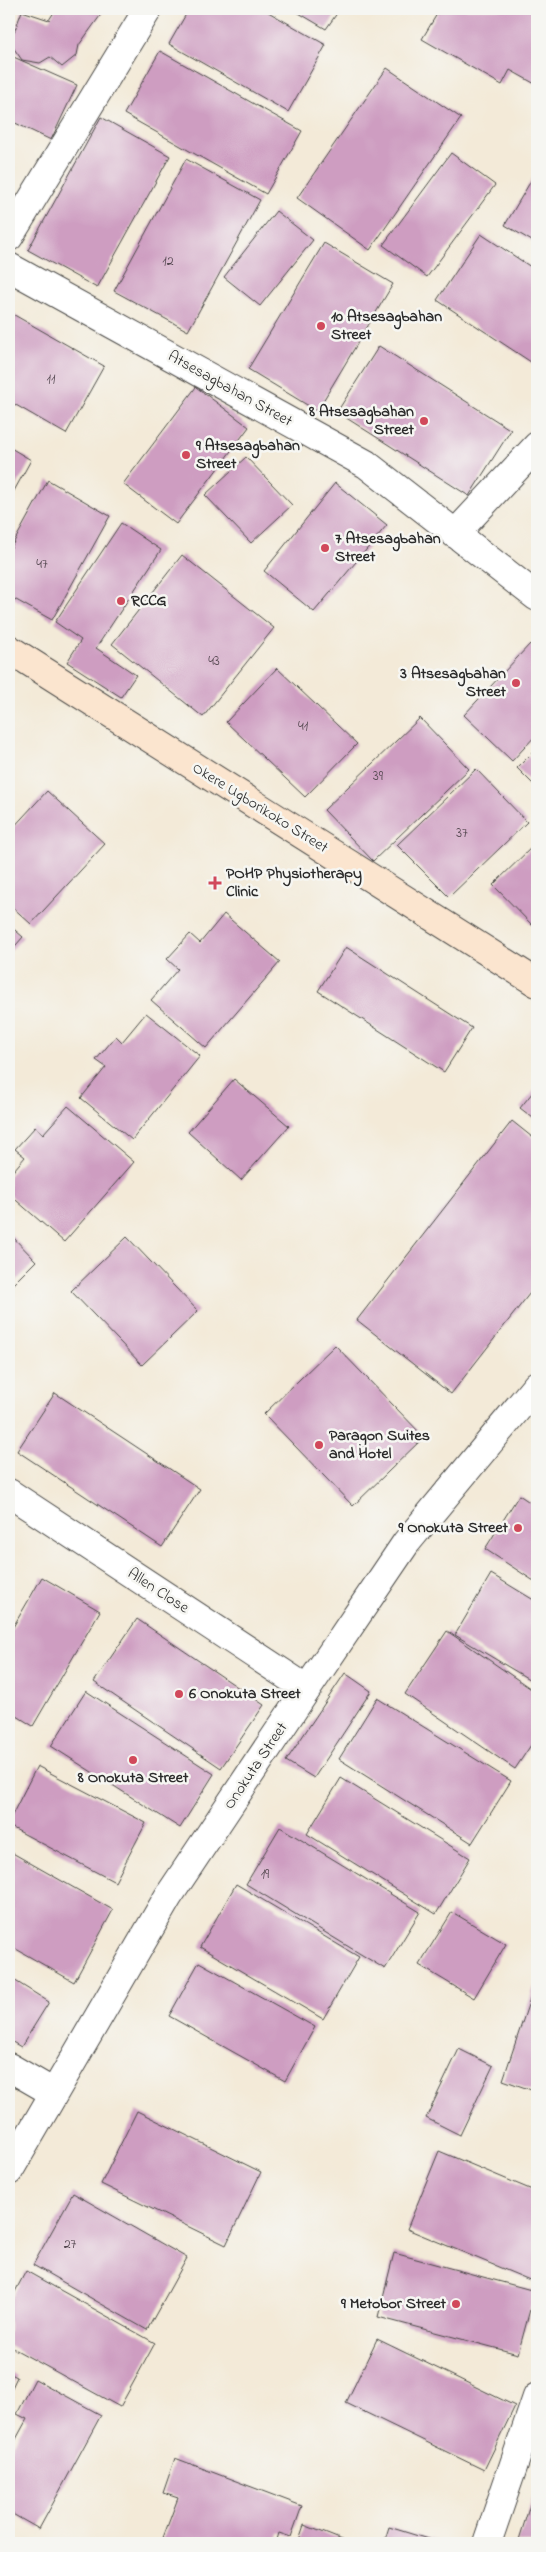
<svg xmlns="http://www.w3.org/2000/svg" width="546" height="2552" viewBox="0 0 546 2552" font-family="'Indie Flower',sans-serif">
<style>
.building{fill:#ce9dc1}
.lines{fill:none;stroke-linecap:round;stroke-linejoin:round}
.street-casing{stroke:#494845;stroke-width:30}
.secondary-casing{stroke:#494845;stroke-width:30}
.street{stroke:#fff;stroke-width:28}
.secondary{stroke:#fbe5cf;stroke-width:28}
.poi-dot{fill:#d1495b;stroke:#f6f6f2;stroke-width:2}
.labels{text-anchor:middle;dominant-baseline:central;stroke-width:5;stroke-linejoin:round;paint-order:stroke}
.number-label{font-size:14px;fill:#544850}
.poi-label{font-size:16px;font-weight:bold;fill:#2b2b2b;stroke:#f6f6f2;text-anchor:start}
.street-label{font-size:16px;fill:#2b2b2b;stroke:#f6f6f2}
</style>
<rect width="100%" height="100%" fill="#f6f6f2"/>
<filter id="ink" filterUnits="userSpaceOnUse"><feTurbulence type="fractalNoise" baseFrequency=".02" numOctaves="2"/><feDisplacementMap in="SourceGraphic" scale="10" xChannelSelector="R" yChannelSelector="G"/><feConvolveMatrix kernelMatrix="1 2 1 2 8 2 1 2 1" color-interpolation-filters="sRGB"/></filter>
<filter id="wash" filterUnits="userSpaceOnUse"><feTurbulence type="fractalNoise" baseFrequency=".0096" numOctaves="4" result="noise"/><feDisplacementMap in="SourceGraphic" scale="20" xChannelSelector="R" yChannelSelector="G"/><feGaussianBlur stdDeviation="1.12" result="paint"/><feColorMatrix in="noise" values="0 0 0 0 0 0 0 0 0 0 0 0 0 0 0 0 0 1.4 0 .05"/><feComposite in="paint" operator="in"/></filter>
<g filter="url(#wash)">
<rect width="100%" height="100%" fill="#f3ead8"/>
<g id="blocks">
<path class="building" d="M56 9H105L79 45 77 55 62 67 50 57 40 63 22 60 10 43 22 11 49 20Z
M189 9H263L326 45 288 112 169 44Z
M292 9H340L326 29Z
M440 9H537V85L510 70 502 85 422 39Z
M160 51 302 131 266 194 124 114Z
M9 55 77 85 51 140 9 120Z
M387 68 461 118 370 250 297 198Z
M101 117 170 156 97 288 28 250Z
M451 153 495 185 427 277 383 245Z
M186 159 260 200 188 331 114 291Z
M535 174 537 176V244L505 225Z
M276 211 313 240 260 306 224 277Z
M481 234 537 271V366L437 300Z
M324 243 393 284 317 411 248 369Z
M9 312 104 366 66 434 9 401Z
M379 346 511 430 469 496 337 412Z
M196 387 249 427 176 524 123 484Z
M9 447 31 460 9 500Z
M246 457 292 505 251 543 205 495Z
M48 480 110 516 52 620 9 596V551Z
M335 483 387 525 314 612 264 571Z
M121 523 161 550 96 648 136 675 121 697 67 662 81 640 55 622Z
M182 555 274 628 203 717 112 644Z
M530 644 537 651V734L512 761 464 715Z
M277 668 357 744 305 797 226 722Z
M420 718 469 769 373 861 324 810Z
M537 748V788L517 768Z
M476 769 527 822 449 897 397 845Z
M47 791 105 844 31 924 9 904V832Z
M537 842V925L535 928 493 885Z
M224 914 280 962 206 1048 151 1000 178 969 167 959 190 934 200 943Z
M9 925 23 937 9 953Z
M346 947 472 1028 444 1072 318 991Z
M146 1013 200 1056 132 1140 81 1098 106 1067 96 1060 116 1036 122 1042Z
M234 1079 289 1126 241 1180 188 1132Z
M537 1087V1121L520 1108Z
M68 1106 134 1162 64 1242 9 1194V1176L25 1157 15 1149 35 1127 43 1134Z
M512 1121 537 1141V1284L451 1394 357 1320Z
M9 1233 36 1261 9 1288Z
M127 1237 198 1311 142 1365 71 1291Z
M335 1345 424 1437 353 1506 264 1414Z
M55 1393 200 1489 162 1547 17 1451Z
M519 1495 537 1507V1583L485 1549Z
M491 1574 537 1602V1684L455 1635Z
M42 1577 100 1611 33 1726 9 1711V1634Z
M137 1619 264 1705 221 1768 94 1682Z
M447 1631 537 1693V1736L515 1769 405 1694Z
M345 1673 371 1691 314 1778 286 1761Z
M86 1691 214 1774 180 1828 51 1746Z
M377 1698 511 1781 472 1843 339 1759Z
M37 1766 146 1823 115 1882 9 1826V1821Z
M341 1778 470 1858 436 1914 307 1834Z
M280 1827 420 1912 385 1969 246 1884Z
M9 1851 113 1910 74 1982 9 1945Z
M236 1884 359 1957 323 2019 200 1947Z
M452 1912 506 1944 474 1998 419 1965Z
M199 1962 315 2027 285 2081 169 2016Z
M9 1977 49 2002 21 2047 9 2040Z
M537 1978V2092L503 2080Z
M459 2049 493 2066 460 2135 426 2118Z
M137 2111 261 2172 226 2245 101 2184Z
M439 2151 537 2192V2283L407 2229Z
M73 2193 187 2258 147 2330 33 2265Z
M394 2253 535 2291 518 2354 378 2317Z
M26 2271 155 2343 120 2407 9 2346V2303Z
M377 2339 515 2406 484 2470 346 2403Z
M9 2373 17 2377 9 2394Z
M35 2379 101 2415 39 2529 9 2512V2452L27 2419 17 2414Z
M175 2458 302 2506 291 2537 279 2533 276 2543H161L178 2498 163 2493Z
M535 2489 537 2490V2543H518Z
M304 2525 350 2543H298Z
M389 2527 441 2543H384Z"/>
</g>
</g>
<g filter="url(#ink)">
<use href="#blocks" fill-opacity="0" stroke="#494845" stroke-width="1"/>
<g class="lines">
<defs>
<path id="street" d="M9 237 148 9
M9 267 366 464 537 597
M455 534 537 446
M9 1493 307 1689
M9 2067 54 2093
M9 2171 168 1897 307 1689 406 1543 537 1385
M487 2543 537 2397"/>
<path id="secondary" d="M9 649 537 983"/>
</defs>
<use href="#street" class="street-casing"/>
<use href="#secondary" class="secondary-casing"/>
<use href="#street" class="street"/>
<use href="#secondary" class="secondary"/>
</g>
</g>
<g class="poi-dot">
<circle cx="321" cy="326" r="5"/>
<circle cx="424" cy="421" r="5"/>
<circle cx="186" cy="455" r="5"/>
<circle cx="325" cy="548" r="5"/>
<circle cx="121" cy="601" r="5"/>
<circle cx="516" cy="683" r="5"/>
<path d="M212.5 875.5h5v5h5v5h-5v5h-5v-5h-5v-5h5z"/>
<circle cx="319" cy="1445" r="5"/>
<circle cx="518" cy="1528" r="5"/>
<circle cx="179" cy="1694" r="5"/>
<circle cx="133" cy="1760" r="5"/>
<circle cx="456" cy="2304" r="5"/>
</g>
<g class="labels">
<g class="number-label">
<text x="168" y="261">12</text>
<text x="51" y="379">11</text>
<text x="42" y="564">47</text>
<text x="214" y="661">43</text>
<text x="303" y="726">41</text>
<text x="378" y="776">39</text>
<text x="462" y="833">37</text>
<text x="265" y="1874">19</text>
<text x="70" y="2244">27</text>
</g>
<g class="poi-label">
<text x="331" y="317">10 Atsesagbahan<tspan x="331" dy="18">Street</tspan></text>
<text x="414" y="412" text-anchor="end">8 Atsesagbahan<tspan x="414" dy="18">Street</tspan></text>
<text x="196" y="446">9 Atsesagbahan<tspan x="196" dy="18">Street</tspan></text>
<text x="335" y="539">7 Atsesagbahan<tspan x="335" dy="18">Street</tspan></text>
<text x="131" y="601">RCCG</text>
<text x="506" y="674" text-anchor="end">3 Atsesagbahan<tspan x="506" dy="18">Street</tspan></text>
<text x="226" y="874">POHP Physiotherapy<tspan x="226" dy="18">Clinic</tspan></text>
<text x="329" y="1436">Paragon Suites<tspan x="329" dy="18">and Hotel</tspan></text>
<text x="508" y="1528" text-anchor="end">9 Onokuta Street</text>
<text x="189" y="1694">6 Onokuta Street</text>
<text x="133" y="1778" text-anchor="middle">8 Onokuta Street</text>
<text x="446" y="2304" text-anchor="end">9 Metobor Street</text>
</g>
<g class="street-label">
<text transform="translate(230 389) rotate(29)">Atsesagbahan Street</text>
<text transform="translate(260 808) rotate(32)">Okere Ugborikoko Street</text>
<text transform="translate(158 1591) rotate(33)">Allen Close</text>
<text transform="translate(256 1766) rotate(-56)">Onokuta Street</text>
</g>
</g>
<rect width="546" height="2552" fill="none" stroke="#f6f6f2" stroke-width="30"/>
</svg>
